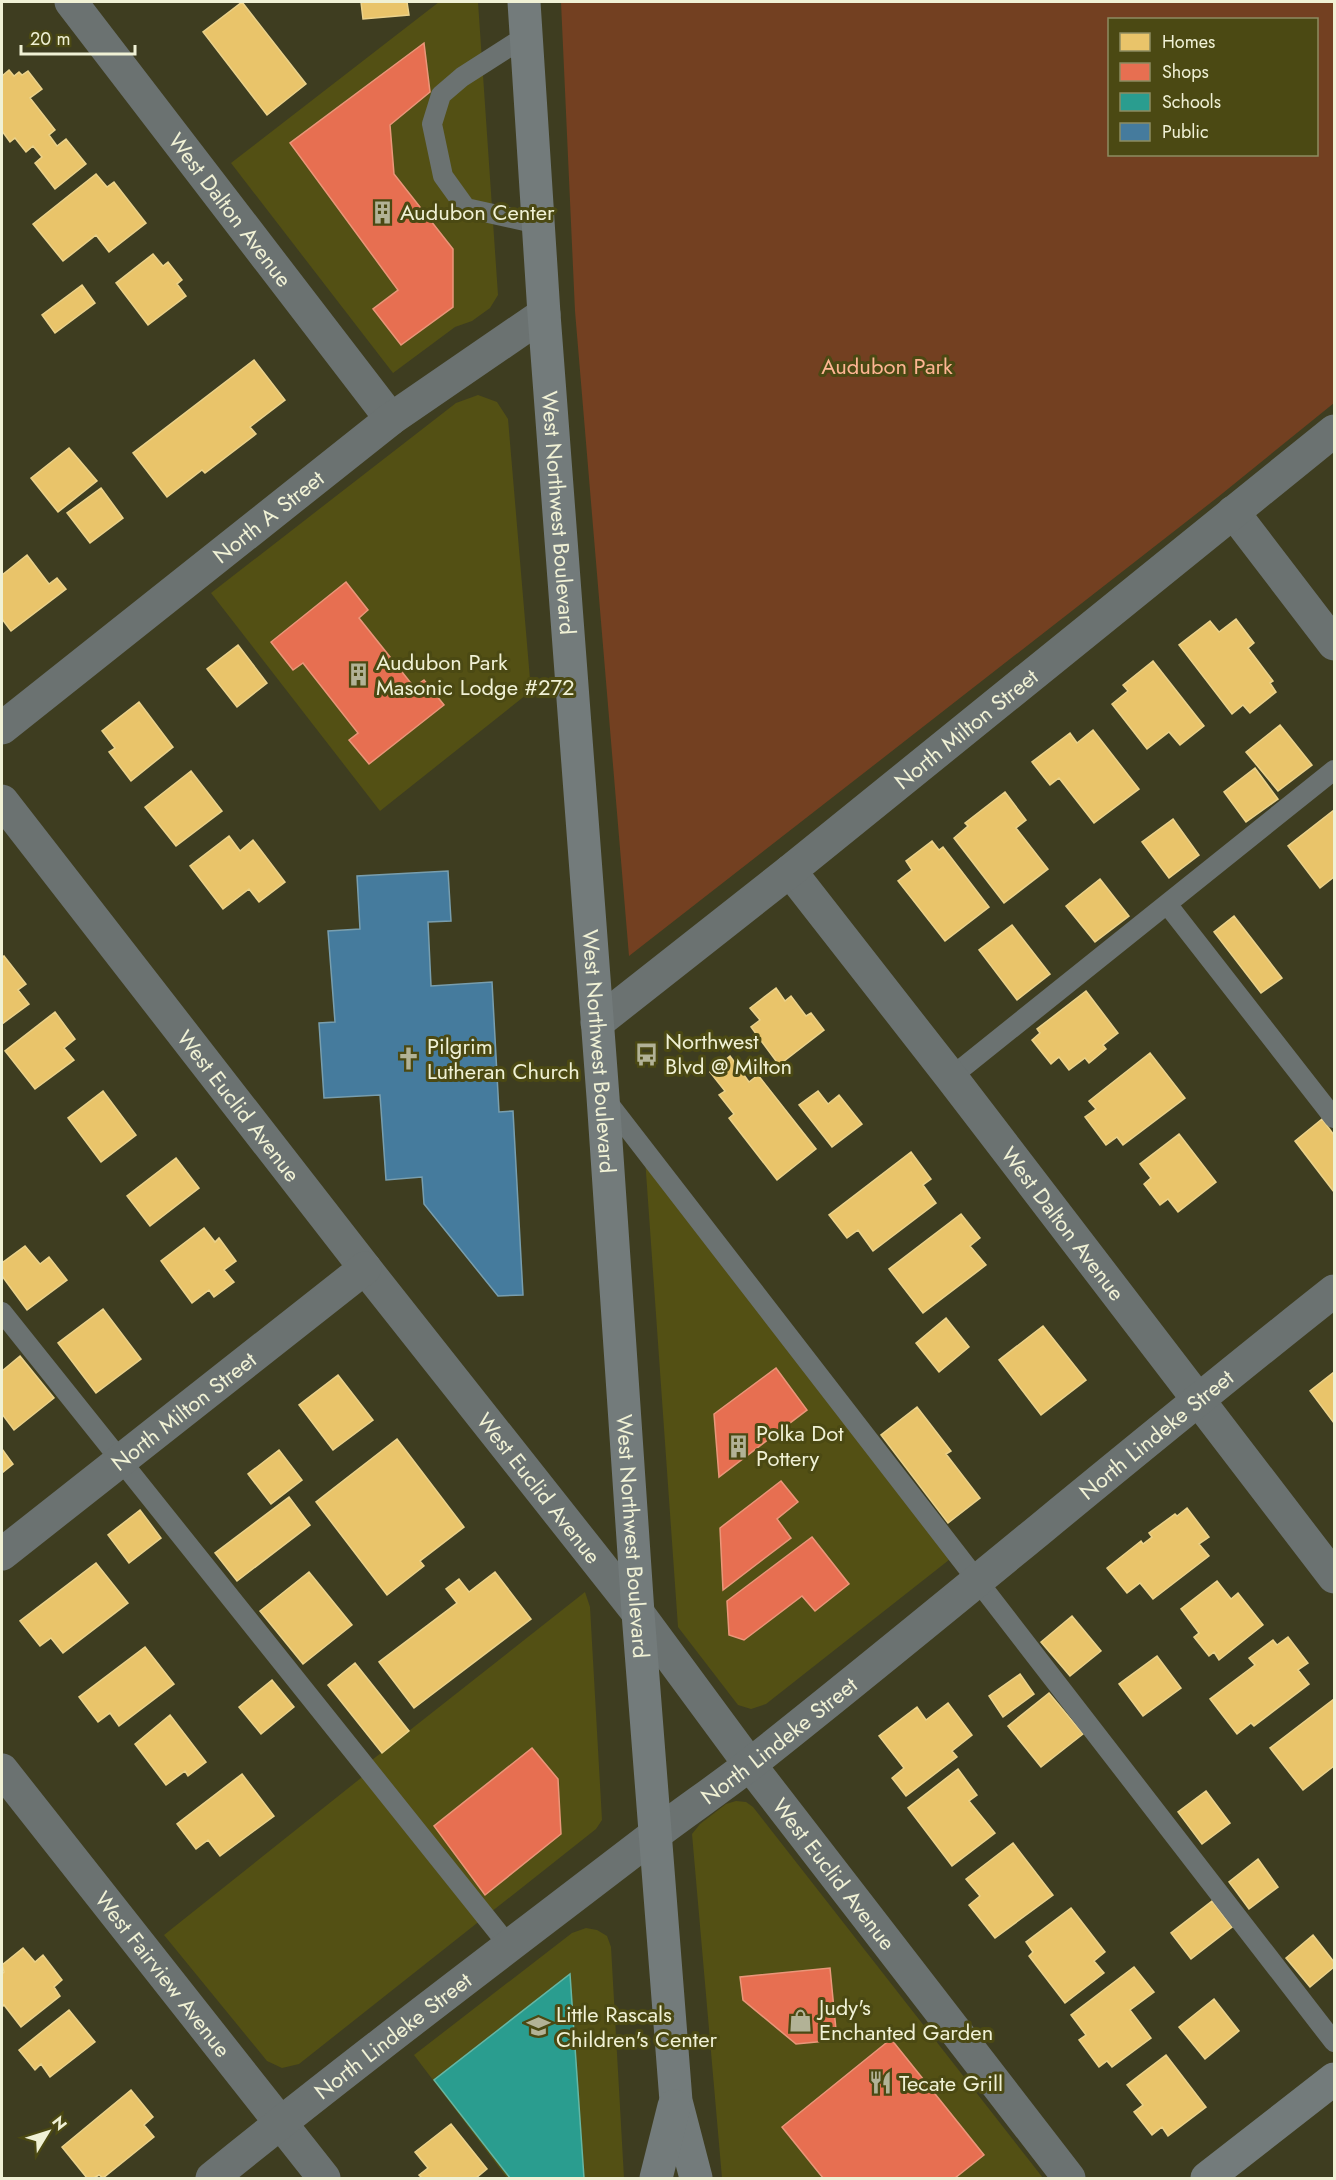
<svg xmlns="http://www.w3.org/2000/svg" width="1336" height="2180" viewBox="0 0 1336 2180" font-family="Jost,sans-serif">
<style>
.built{fill:#535014}
.green{fill:#734021;fill-rule:evenodd}
.homes{fill:#e9c46a;stroke:#ebd28a;stroke-width:1.5}
.shops{fill:#e76f51;stroke:#ea9679;stroke-width:1.5}
.schools{fill:#2a9d8f;stroke:#65b6a4;stroke-width:1.5}
.public{fill:#457b9d;stroke:#789eae;stroke-width:1.5}
.lines{fill:none;stroke-linecap:round;stroke-linejoin:round}
.lane{stroke:#6b7271;stroke-width:20}
.street{stroke:#6b7271;stroke-width:33}
.secondary{stroke:#737b7b;stroke-width:33}
.labels{text-anchor:middle;dominant-baseline:central;stroke-width:6;stroke-linejoin:round;paint-order:stroke}
.street-label{font-size:22px;fill:#f0f1d5;stroke:#4b4913}
.poi-label{font-size:22px;fill:#f0f1d5;stroke:#4b4913;text-anchor:start}
.park-label{font-size:22px;fill:#fdb592;stroke:#4b4913}
</style>
<rect width="100%" height="100%" fill="#3e3d20"/>
<path class="built" d="M439 2H478L498 295 490 308 472 321 455 327 393 373 231 163Z
M478 395 497 402 508 419 531 691 380 811 211 593 456 403Z
M645 1158 954 1556 766 1704 751 1709 738 1705 678 1627Z
M585 1592 590 1607 602 1820 596 1829 299 2064 282 2068 267 2061 164 1935 376 1766 372 1760Z
M736 1801 746 1802 753 1807 1043 2178H722L692 1834 700 1824 726 1804Z
M586 1928 597 1930 607 1936 611 1947 624 2178H507L414 2055 572 1933Z"/>
<path class="green" d="M561 2H1334V403L1218 497 629 956 575 311ZM1110 20H1316V154H1110Z"/>
<path class="homes" d="M242 2 306 84 267 115 203 32Z
M361 2H407L409 15 363 19Z
M9 70 14 76 19 72 22 75 28 71 42 89 30 98 55 130 49 135 57 146 66 139 86 164 55 189 35 163 42 157 33 146 26 152 15 138 10 142 2 131V76Z
M96 174 107 187 114 182 146 223 109 252 96 235 63 261 33 224Z
M153 254 163 266 168 262 182 280 177 284 186 296 148 325 116 283Z
M82 285 95 303 55 333 42 315Z
M254 360 285 400 250 427 256 434 205 473 202 470 167 497 133 453Z
M69 448 97 481 58 512 31 478Z
M101 488 123 518 90 543 67 513Z
M27 555 49 584 57 578 66 589 11 631 2 619V575Z
M1236 619 1254 643 1248 648 1273 681 1270 683 1276 692 1250 713 1243 705 1232 714 1179 645 1210 621 1219 632Z
M238 645 267 683 237 707 207 669Z
M1153 661 1204 726 1180 745 1169 732 1147 749 1112 704 1128 691 1123 685Z
M139 702 173 747 131 781 109 752 115 748 102 731Z
M1280 725 1312 765 1278 791 1246 752Z
M1093 730 1139 789 1094 823 1059 778 1050 785 1032 762 1070 733 1077 743Z
M1255 768 1278 799 1246 822 1224 792Z
M191 771 222 811 176 846 145 807Z
M1005 792 1026 820 1016 828 1048 869 1004 903 954 838 968 826 965 823Z
M1334 810V877L1320 888 1288 846Z
M1173 819 1199 855 1169 878 1142 842Z
M229 836 240 851 253 840 285 882 259 902 249 889 223 909 190 866Z
M932 841 939 850 943 847 989 907 945 941 898 881 912 870 906 861Z
M1100 879 1129 916 1095 942 1066 906Z
M1234 916 1282 978 1261 993 1214 932Z
M1012 925 1050 974 1017 1000 979 950Z
M4 956 26 984 18 990 29 1004 2 1024V958Z
M776 988 785 1001 791 996 806 1016 811 1013 824 1030 779 1065 751 1027 760 1020 750 1008Z
M1086 991 1118 1033 1103 1045 1106 1049 1089 1063 1085 1058 1069 1070 1059 1057 1051 1064 1032 1040 1040 1033 1037 1029Z
M55 1012 75 1039 64 1048 74 1060 35 1089 5 1051Z
M1150 1053 1185 1098 1123 1145 1117 1137 1106 1145 1085 1117 1096 1109 1089 1101Z
M730 1056 749 1082 758 1075 816 1149 777 1180 729 1118 734 1114 719 1095 725 1091 710 1072Z
M103 1091 136 1135 101 1162 68 1118Z
M818 1091 828 1104 839 1095 862 1124 832 1147 799 1105Z
M1322 1119 1334 1135V1192L1295 1141Z
M1179 1134 1216 1182 1178 1212 1168 1199 1160 1205 1144 1184 1151 1178 1140 1164Z
M911 1152 931 1179 923 1185 936 1203 873 1251 858 1230 847 1238 829 1215Z
M176 1158 199 1188 150 1226 127 1196Z
M961 1214 980 1238 970 1246 986 1265 923 1313 889 1269Z
M204 1228 215 1242 219 1238 236 1261 224 1270 234 1282 214 1297 209 1290 192 1303 161 1261Z
M25 1246 40 1264 49 1257 67 1280 27 1310 2 1276V1263Z
M103 1309 141 1359 96 1393 58 1343Z
M946 1318 969 1347 939 1372 916 1343Z
M1043 1326 1086 1380 1041 1415 999 1360Z
M20 1356 54 1398 14 1430 2 1414V1371Z
M1334 1372V1423L1310 1391Z
M338 1375 373 1420 333 1450 299 1405Z
M917 1407 951 1451 946 1454 980 1498 948 1523 881 1435Z
M397 1439 464 1527 420 1561 424 1566 387 1595 316 1502Z
M2 1449 13 1464 2 1473Z
M279 1450 302 1480 271 1504 248 1474Z
M289 1497 310 1525 237 1581 215 1553Z
M1187 1508 1209 1537 1199 1544 1209 1556 1153 1599 1140 1583 1127 1593 1107 1568 1141 1541 1143 1544 1152 1537 1149 1533 1175 1514 1177 1516Z
M140 1510 161 1538 129 1563 108 1535Z
M96 1563 128 1603 63 1653 51 1638 40 1646 20 1621Z
M309 1572 352 1625 303 1664 260 1611Z
M495 1572 531 1619 414 1708 379 1662 457 1603 446 1589 459 1579 469 1592Z
M1217 1581 1231 1599 1238 1593 1263 1625 1219 1660 1214 1652 1209 1656 1194 1637 1199 1633 1181 1609Z
M1072 1616 1101 1651 1070 1676 1041 1642Z
M1288 1637 1308 1663 1298 1670 1309 1684 1254 1726 1251 1723 1237 1734 1210 1699 1255 1665 1249 1658 1273 1640 1277 1645Z
M145 1647 174 1684 119 1726 110 1713 98 1722 79 1697Z
M1157 1656 1181 1688 1143 1716 1119 1684Z
M355 1663 409 1731 382 1753 328 1685Z
M1020 1674 1034 1694 1003 1717 989 1696Z
M272 1680 294 1707 261 1734 239 1707Z
M1049 1693 1083 1734 1041 1767 1008 1726Z
M1334 1699V1766L1303 1790 1270 1748Z
M948 1703 972 1735 952 1751 957 1757 906 1796 892 1778 904 1768 879 1736 917 1707 926 1720Z
M170 1715 206 1762 188 1776 185 1771 166 1785 135 1744Z
M958 1769 977 1795 969 1801 995 1833 952 1866 908 1808Z
M242 1774 274 1816 220 1856 208 1840 196 1849 177 1824Z
M1206 1791 1230 1823 1202 1844 1178 1812Z
M1013 1843 1053 1895 995 1938 969 1905 980 1896 966 1879Z
M1258 1859 1278 1887 1249 1909 1229 1882Z
M1212 1901 1232 1927 1191 1959 1171 1933Z
M1071 1908 1105 1952 1094 1961 1104 1973 1065 2003 1029 1956 1033 1952 1026 1942Z
M1313 1935 1334 1962V1967L1310 1987 1286 1958Z
M23 1948 35 1962 43 1955 62 1980 54 1987 60 1996 21 2027 4 2005 2 2007V1974L4 1972 2 1965Z
M1134 1967 1154 1992 1130 2010 1151 2038 1112 2067 1107 2061 1099 2067 1079 2040 1086 2035 1071 2015Z
M1214 1999 1239 2031 1205 2059 1179 2027Z
M69 2010 95 2042 50 2077 41 2064 35 2070 19 2050Z
M1166 2055 1206 2107 1168 2136 1162 2127 1152 2135 1134 2112 1143 2105 1127 2085Z
M131 2090 153 2117 144 2125 154 2137 103 2178 99 2175 94 2178H87L62 2147Z
M451 2124 487 2169 476 2178H422L419 2175 428 2168 415 2152Z"/>
<path class="shops" d="M424 43 430 92 390 125 394 174 453 249V307L401 345 373 309 398 290 290 143Z
M346 582 368 610 359 618 414 687 424 680 444 705 369 764 349 740 358 733 303 663 293 670 271 642Z
M776 1368 807 1410 719 1477 714 1414Z
M781 1481 798 1502 777 1519 791 1538 723 1590 720 1528Z
M812 1537 849 1584 815 1611 802 1596 744 1640 729 1635 727 1601Z
M532 1748 558 1779 561 1834 485 1895 434 1826Z
M830 1968 837 2040 796 2044 743 2000 740 1977Z
M891 2039 984 2155 955 2178H823L782 2127Z"/>
<path class="schools" d="M570 1974 584 2178H510L434 2080Z"/>
<path class="public" d="M448 871 451 921 428 922 431 986 492 982 499 1112 513 1111 523 1295 498 1296 424 1204 422 1177 386 1180 380 1095 324 1098 319 1023 335 1022 328 931 360 929 357 876Z"/>
<g class="lines">
<path class="lane" d="M526 36 462 77 441 95 432 124 443 176 466 208 538 224
M1167 904 1334 1118
M951 1077 1334 770
M606 1100 1334 2042
M2 1312 509 1946"/>
<g class="street">
<path id="s1" d="M71 2 391 419"/>
<path d="M1233 512 1334 644"/>
<path id="s2" d="M2 728 391 419 544 314"/>
<path id="s3" d="M2 801 365 1268 638 1613 750 1765 1069 2178"/>
<path id="s4" d="M790 871 951 1077 1334 1577"/>
<path id="s5" d="M597 1023 790 871 1334 431"/>
<path id="s6" d="M2 1554 365 1268"/>
<path id="s7" d="M2 1770 324 2178"/>
<path id="s8" d="M212 2178C355 2062 503 1951 649 1839 684 1812 720 1788 753 1762 949 1607 1139 1445 1334 1291"/>
</g>
<g class="secondary">
<path id="s9" d="M524 2 544 314 603 1097 638 1613 676 2101 696 2178"/>
<path d="M656 2178 674 2106"/>
<path d="M1207 2178 1334 2079"/>
</g>
</g>
<defs>
<symbol id="building-bare" viewBox="-9 -9 18 18"><path d="M-4-6H4V6H1V3H-1V6H-4ZM-2.5-4.3h1.7v1.8h-1.7ZM.8-4.3h1.7v1.8H.8ZM-2.5-1h1.7V.8h-1.7ZM.8-1h1.7V.8H.8Z" fill="#b2b296" stroke="#4b4913" stroke-width="2.5" paint-order="stroke"/></symbol>
<symbol id="bus-bare" viewBox="-9 -9 18 18"><path d="M-5-6H5V4H4V6H2V4H-2V6H-4V4H-5ZM-3.5-4V0h7V-4ZM-3.5 1.2v1.5H-2V1.2ZM2 1.2v1.5H3.5V1.2Z" fill="#b2b296" stroke="#4b4913" stroke-width="2.5" paint-order="stroke"/></symbol>
<symbol id="church-bare" viewBox="-9 -9 18 18"><path d="M-1.2-6h2.4v3.5h3.3v2.4h-3.3V6h-2.4V-.1h-3.3v-2.4h3.3Z" fill="#b2b296" stroke="#4b4913" stroke-width="2.5" paint-order="stroke"/></symbol>
<symbol id="shop-bare" viewBox="-9 -9 18 18"><path d="M-5-2.5h2.3a2.7 3.5 0 0 1 5.4 0H5L5.5 6h-11ZM-1.5-2.5h3a1.5 2.3 0 0 0-3 0Z" fill="#b2b296" stroke="#4b4913" stroke-width="2.5" paint-order="stroke"/></symbol>
<symbol id="school-bare" viewBox="-9 -9 18 18"><path d="M0-5L7-2L0 1L-7-2ZM-4 1L0 2.5L4 1V4Q0 6-4 4Z" fill="#b2b296" stroke="#4b4913" stroke-width="2.5" paint-order="stroke"/></symbol>
<symbol id="restaurant-bare" viewBox="-9 -9 18 18"><path d="M-5-6h1v4h1v-4h1v4h1v-4h1v5L-1.5 .5V6h-2V.5L-5-1ZM5-6V6H3V1.5H1.5Q1.5-4 5-6Z" fill="#b2b296" stroke="#4b4913" stroke-width="2.5" paint-order="stroke"/></symbol>
</defs>
<g fill-rule="evenodd">
<use href="#building-bare" x="366" y="196" width="33" height="33"/>
<use href="#building-bare" x="342" y="658" width="33" height="33"/>
<use href="#bus-bare" x="630" y="1038" width="33" height="33"/>
<use href="#church-bare" x="392" y="1042" width="33" height="33"/>
<use href="#building-bare" x="722" y="1430" width="33" height="33"/>
<use href="#shop-bare" x="784" y="2004" width="33" height="33"/>
<use href="#school-bare" x="522" y="2010" width="33" height="33"/>
<use href="#restaurant-bare" x="864" y="2066" width="33" height="33"/>
</g>
<g class="labels">
<g class="street-label">
<text stroke="none"><textPath href="#s1" startOffset="262">West Dalton Avenue</textPath></text>
<text stroke="none"><textPath href="#s9" startOffset="512">West Northwest Boulevard</textPath></text>
<text stroke="none"><textPath href="#s2" startOffset="340">North A Street</textPath></text>
<text stroke="none"><textPath href="#s5" startOffset="472">North Milton Street</textPath></text>
<text stroke="none"><textPath href="#s9" startOffset="1052">West Northwest Boulevard</textPath></text>
<text stroke="none"><textPath href="#s3" startOffset="386">West Euclid Avenue</textPath></text>
<text stroke="none"><textPath href="#s4" startOffset="446">West Dalton Avenue</textPath></text>
<text stroke="none"><textPath href="#s6" startOffset="231">North Milton Street</textPath></text>
<text stroke="none"><textPath href="#s8" startOffset="1202">North Lindeke Street</textPath></text>
<text stroke="none"><textPath href="#s3" startOffset="872">West Euclid Avenue</textPath></text>
<text stroke="none"><textPath href="#s9" startOffset="1538">West Northwest Boulevard</textPath></text>
<text stroke="none"><textPath href="#s8" startOffset="716">North Lindeke Street</textPath></text>
<text stroke="none"><textPath href="#s3" startOffset="1358">West Euclid Avenue</textPath></text>
<text stroke="none"><textPath href="#s7" startOffset="260">West Fairview Avenue</textPath></text>
<text stroke="none"><textPath href="#s8" startOffset="230">North Lindeke Street</textPath></text>
</g>
<g class="poi-label">
<text x="400" y="212">Audubon Center</text>
<text x="376" y="662">Audubon Park<tspan x="376" dy="25">Masonic Lodge #272</tspan></text>
<text x="665" y="1041">Northwest<tspan x="665" dy="25">Blvd @ Milton</tspan></text>
<text x="427" y="1046">Pilgrim<tspan x="427" dy="25">Lutheran Church</tspan></text>
<text x="756" y="1433">Polka Dot<tspan x="756" dy="25">Pottery</tspan></text>
<text x="819" y="2007">Judy's<tspan x="819" dy="25">Enchanted Garden</tspan></text>
<text x="556" y="2014">Little Rascals<tspan x="556" dy="25">Children's Center</tspan></text>
<text x="899" y="2083">Tecate Grill</text>
</g>
<g class="park-label">
<text x="887" y="366">Audubon Park</text>
</g>
</g>
<rect width="1336" height="2180" fill="none" stroke="#f0f1d5" stroke-width="6"/>
<rect x="1108" y="18" width="210" height="138" fill="#4b4913" stroke="#8d8c61" stroke-width="1.5"/>
<rect x="1120" y="33" width="30" height="18" fill="#e9c46a" stroke="#8d8c61" stroke-width="1.5"/>
<text x="1162" y="48" font-size="18" fill="#f0f1d5">Homes</text>
<rect x="1120" y="63" width="30" height="18" fill="#e76f51" stroke="#8d8c61" stroke-width="1.5"/>
<text x="1162" y="78" font-size="18" fill="#f0f1d5">Shops</text>
<rect x="1120" y="93" width="30" height="18" fill="#2a9d8f" stroke="#8d8c61" stroke-width="1.5"/>
<text x="1162" y="108" font-size="18" fill="#f0f1d5">Schools</text>
<rect x="1120" y="123" width="30" height="18" fill="#457b9d" stroke="#8d8c61" stroke-width="1.5"/>
<text x="1162" y="138" font-size="18" fill="#f0f1d5">Public</text>
<g transform="translate(48 2132) rotate(52)" stroke="#4b4913" stroke-width="4.5" paint-order="stroke">
<path d="M0-4.5L10 22L0 15L-10 22Z" fill="#f0f1d5"/>
<text y="-9" font-size="16" font-weight="bold" text-anchor="middle" fill="#f0f1d5">N</text>
</g>
<path d="M21 45v9h114v-9" fill="none" stroke="#f0f1d5" stroke-width="3"/>
<text x="30" y="45" font-size="18" fill="#f0f1d5" stroke="#4b4913" stroke-width="4.5" paint-order="stroke">20 m</text>
</svg>
